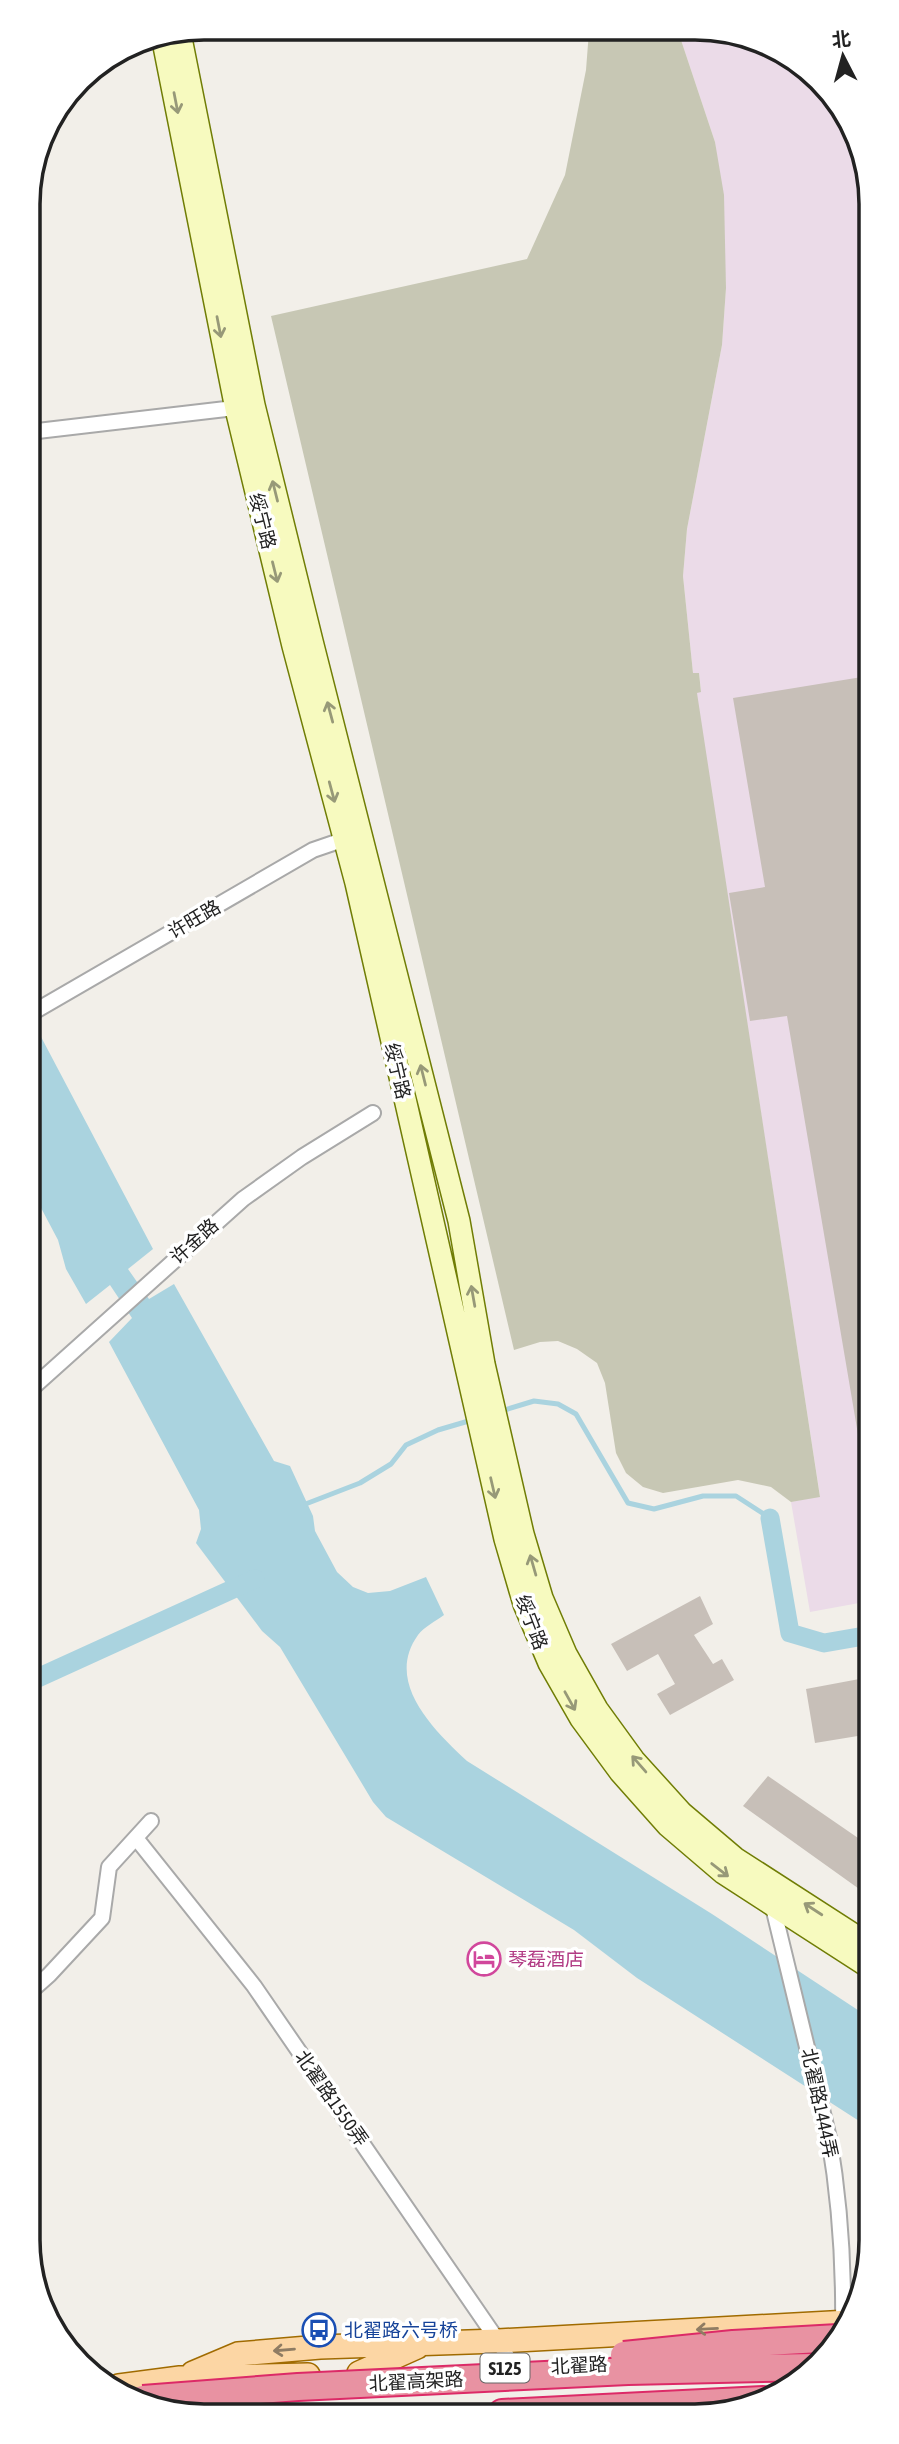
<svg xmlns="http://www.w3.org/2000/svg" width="899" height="2444" viewBox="0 0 899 2444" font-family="'Asap Condensed','Noto Sans SC',sans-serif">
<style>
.industrial{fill:#ebdbe8}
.construction{fill:#c7c7b4}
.water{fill:#aad3df}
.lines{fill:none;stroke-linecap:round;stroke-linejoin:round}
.stream{stroke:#aad3df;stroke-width:5}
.canal{stroke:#aad3df;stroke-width:19}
.building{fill:#c7bfb8}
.street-casing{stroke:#a9a9a9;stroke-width:18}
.secondary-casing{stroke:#707d05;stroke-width:24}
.primary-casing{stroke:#a06b00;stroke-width:26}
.highway-casing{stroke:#dc2a67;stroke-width:30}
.street{stroke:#fff;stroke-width:14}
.secondary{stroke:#f7fabf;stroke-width:21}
.primary{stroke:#fcd6a4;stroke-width:23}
.highway{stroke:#e892a2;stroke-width:26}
.highway-bridge-casing{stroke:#dc2a67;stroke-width:30;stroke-linecap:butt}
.highway-bridge{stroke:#e892a2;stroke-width:26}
.oneway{stroke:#979978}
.oneway2{stroke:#8f7c63}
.labels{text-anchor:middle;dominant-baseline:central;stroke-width:7;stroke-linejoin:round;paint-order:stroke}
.shield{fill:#fff;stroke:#646464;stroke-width:2}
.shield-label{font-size:18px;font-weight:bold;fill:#222}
.street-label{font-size:19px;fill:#222;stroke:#fff}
.hotel-label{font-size:19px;fill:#b23c85;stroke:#fff;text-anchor:start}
.transit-label{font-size:19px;fill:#164399;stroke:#fff;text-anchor:start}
.rim{fill:none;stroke:#222;stroke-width:3.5}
</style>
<rect width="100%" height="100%" fill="#f2efe9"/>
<path class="industrial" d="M678 31H730L820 80 868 169 870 1601 810 1612 791 1502 820 1496 696 693 701 691 699 673H693L683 576 687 529 722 345 726 288 715 142Z"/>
<path class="construction" d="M589 31H678L715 142 724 195 726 288 722 345 687 529 683 576 693 673H699L701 692 697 693 820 1497 791 1502 771 1487 738 1480 663 1493 643 1487 626 1473 616 1453 605 1383 597 1363 577 1349 558 1341 540 1342 514 1350 271 316 527 259 565 175 586 70Z"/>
<path class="water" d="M30 1016 153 1249 128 1269 149 1299 174 1284 274 1461 290 1466 313 1516 315 1531 337 1572 353 1587 368 1593 390 1591 426 1577 444 1615C436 1621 424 1627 418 1635 384 1682 434 1730 467 1761L712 1914 870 2018V2128L637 1978 574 1930 386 1817 373 1802 280 1647 262 1631 196 1543 201 1529 199 1510 109 1342 132 1318 110 1285 86 1304 66 1269 58 1240 30 1187Z"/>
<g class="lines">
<path class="stream" d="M498 1412 534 1401 558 1404 576 1414 628 1503 654 1509 703 1496H736L770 1518
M303 1505 360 1483 391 1464 406 1445 438 1430 472 1420"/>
<path class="canal" d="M770 1518 790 1633 824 1643 870 1635
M31 1681 255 1579"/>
</g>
<path class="building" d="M868 676 869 1457 862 1458 787 1016 750 1021 729 893 765 887 733 698Z
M700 1596 713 1624 694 1635 713 1664 722 1659 734 1680 670 1715 657 1694 675 1684 658 1654 627 1671 611 1644Z
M870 1677V1734L815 1743 806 1689Z
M768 1776 861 1840 870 1831V1883L862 1891 743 1806Z"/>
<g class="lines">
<defs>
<path id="street" d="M29 432 243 407
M30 1014 313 850 351 837
M30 1390 243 1199 302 1157 373 1113
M136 1838 254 1986 498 2341 514 2368
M772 1903 829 2138C840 2202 844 2265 843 2330
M31 1991 49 1975 102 1918 109 1867 151 1821"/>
<path id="secondary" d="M180 33 254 405 312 641 459 1221 484 1364 523 1534 542 1598 566 1654 597 1709 634 1760 682 1813 735 1858 870 1945
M162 36 236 409 293 646 356 883 505 1539 524 1604 549 1663 581 1719 620 1772 668 1826 723 1873 870 1968"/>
<path id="primary" d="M751 2356 830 2352
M193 2373 238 2354 320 2347 498 2341 849 2322
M359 2373 417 2347
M119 2386 180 2378 308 2375"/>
<path id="highway" d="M502 2413 763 2400"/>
</defs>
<use href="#street" class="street-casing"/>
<use href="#secondary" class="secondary-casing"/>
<use href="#primary" class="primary-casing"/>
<use href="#highway" class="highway-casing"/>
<use href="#street" class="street"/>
<use href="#secondary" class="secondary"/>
<use href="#primary" class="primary"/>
<use href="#highway" class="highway"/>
<defs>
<path id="highway-bridge" d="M624 2355 733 2344 838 2338
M143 2399 298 2387 628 2371 814 2367"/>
</defs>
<use href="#highway-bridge" class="highway-bridge-casing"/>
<use href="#highway-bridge" class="highway-bridge"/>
</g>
<defs><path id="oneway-shaft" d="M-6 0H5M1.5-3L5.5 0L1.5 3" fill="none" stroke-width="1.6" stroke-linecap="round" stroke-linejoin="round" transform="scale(1.75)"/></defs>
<g class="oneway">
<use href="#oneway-shaft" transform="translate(176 103) rotate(79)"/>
<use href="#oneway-shaft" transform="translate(219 327) rotate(79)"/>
<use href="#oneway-shaft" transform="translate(275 491) rotate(-104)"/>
<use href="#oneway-shaft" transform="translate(275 572) rotate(76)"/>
<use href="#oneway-shaft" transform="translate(330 712) rotate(-105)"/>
<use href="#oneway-shaft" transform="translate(332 792) rotate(75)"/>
<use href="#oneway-shaft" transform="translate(423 1075) rotate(-104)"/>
<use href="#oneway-shaft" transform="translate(473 1296) rotate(-100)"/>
<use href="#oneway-shaft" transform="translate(493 1488) rotate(77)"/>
<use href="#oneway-shaft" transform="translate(533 1565) rotate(-106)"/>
<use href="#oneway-shaft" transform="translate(570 1701) rotate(61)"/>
<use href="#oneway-shaft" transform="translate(639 1764) rotate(-131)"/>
<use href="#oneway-shaft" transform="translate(720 1870) rotate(38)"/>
<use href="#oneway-shaft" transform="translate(813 1909) rotate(-147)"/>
</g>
<g class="oneway2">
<use href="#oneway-shaft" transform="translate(707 2329) rotate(177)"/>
<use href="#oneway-shaft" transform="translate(284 2350) rotate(175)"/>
</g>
<defs>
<symbol id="hotel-ring" viewBox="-11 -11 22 22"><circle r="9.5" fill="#fff" stroke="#d1479c" stroke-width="1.5"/><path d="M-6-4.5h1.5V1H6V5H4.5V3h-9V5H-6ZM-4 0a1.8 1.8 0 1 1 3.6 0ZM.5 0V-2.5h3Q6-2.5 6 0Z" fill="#d1479c"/></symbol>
<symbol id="bus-ring" viewBox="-11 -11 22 22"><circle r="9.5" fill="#fff" stroke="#1a4fb4" stroke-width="1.5"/><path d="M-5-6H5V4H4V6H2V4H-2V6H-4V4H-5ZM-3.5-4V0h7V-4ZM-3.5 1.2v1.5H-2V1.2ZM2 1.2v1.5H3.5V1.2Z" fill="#1a4fb4"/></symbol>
</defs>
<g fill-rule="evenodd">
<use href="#hotel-ring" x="465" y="1940" width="38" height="38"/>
<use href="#bus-ring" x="300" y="2311" width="38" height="38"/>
</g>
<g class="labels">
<rect class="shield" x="480.5" y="2353.5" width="49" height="29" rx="5"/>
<g class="shield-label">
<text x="505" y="2368">S125</text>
</g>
<g class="street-label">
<text transform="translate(263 521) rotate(76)">绥宁路</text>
<text transform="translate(194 919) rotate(-30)">许旺路</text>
<text transform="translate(398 1071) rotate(77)">绥宁路</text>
<text transform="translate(194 1241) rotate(-42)">许金路</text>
<text transform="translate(532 1622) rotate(69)">绥宁路</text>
<text transform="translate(332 2098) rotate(55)">北翟路1550弄</text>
<text transform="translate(820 2103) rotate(78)">北翟路1444弄</text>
<text transform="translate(579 2365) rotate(-3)">北翟路</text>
<text transform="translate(416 2381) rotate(-3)">北翟高架路</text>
</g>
<g class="hotel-label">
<text x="508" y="1959">琴磊酒店</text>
</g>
<g class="transit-label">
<text x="344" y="2330">北翟路六号桥</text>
</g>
</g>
<path d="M0 0H899V2444H0ZM204 40H695A164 164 0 0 1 859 204V2240A164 164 0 0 1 695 2404H204A164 164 0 0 1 40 2240V204A164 164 0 0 1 204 40Z" fill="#fff" fill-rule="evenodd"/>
<path class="rim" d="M204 40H695A164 164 0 0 1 859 204V2240A164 164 0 0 1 695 2404H204A164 164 0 0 1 40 2240V204A164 164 0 0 1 204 40Z"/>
<g transform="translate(843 56) rotate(354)" stroke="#ffffff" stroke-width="5" paint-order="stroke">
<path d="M0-5L12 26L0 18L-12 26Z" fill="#222222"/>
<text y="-10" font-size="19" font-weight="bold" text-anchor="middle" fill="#222222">北</text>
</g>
</svg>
